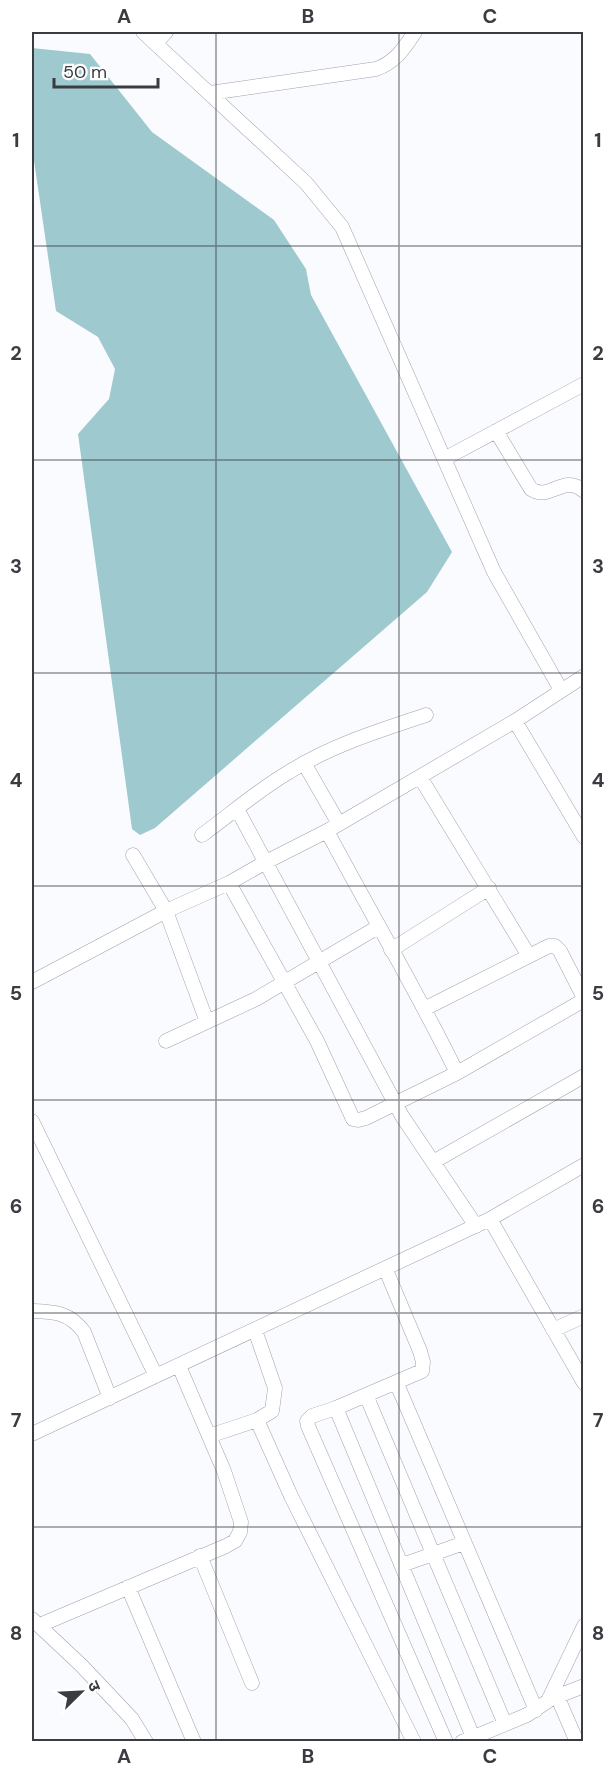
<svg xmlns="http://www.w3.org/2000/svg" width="615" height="1773" viewBox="0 0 615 1773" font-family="'DM Sans','Noto Sans Devanagari',sans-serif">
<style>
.water{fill:#9ec9cf}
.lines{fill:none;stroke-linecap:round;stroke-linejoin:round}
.minor-casing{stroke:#9fa2af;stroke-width:15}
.minor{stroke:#fff;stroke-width:14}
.grid{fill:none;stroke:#3a3c41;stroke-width:1.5;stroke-opacity:0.55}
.neatline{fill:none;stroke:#3a3c41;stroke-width:2}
.grid-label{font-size:20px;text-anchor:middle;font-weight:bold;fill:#3a3c41}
</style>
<rect width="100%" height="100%" fill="#fafbfe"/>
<path class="water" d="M32 48 90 54 152 132 274 220 306 269 311 295 452 552 427 592 155 828 140 835 132 829 78 434 109 399 115 369 98 337 56 311 32 147Z"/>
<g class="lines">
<defs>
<path id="minor" d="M143 32 306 183 342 227 494 572 561 690
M156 43 166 32
M210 93 376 69C396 62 404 48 415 32
M496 431 531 489C550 502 563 473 584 491
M444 459 584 384
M584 676 515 721 584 837
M304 763 339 824
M420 777 529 956 426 1008
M237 809 402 1116 476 1226
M327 831C370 912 417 991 457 1073
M202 835C231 814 258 790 289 772 330 746 380 730 426 715
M133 855 166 911 207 1022
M229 883 317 1041 353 1119 358 1120 366 1118 457 1073 584 1000
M391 950 489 888
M529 956 549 946H555L560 951 584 998
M32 982 166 911 229 883 266 862 327 831 515 721
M166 1041 256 999 378 927
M32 1121 156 1376
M433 1162 584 1076
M490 1219 584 1383
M386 1270 420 1351 423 1362 422 1371 336 1408 312 1416 307 1421 308 1426 446 1742
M32 1311C55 1312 69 1312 84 1332L110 1398
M255 1330 275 1388 272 1411 257 1420 291 1496 414 1742
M553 1330 584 1316
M397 1384 536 1710
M366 1395 505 1724
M336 1408 473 1737
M32 1434 490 1219 584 1165
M209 1436 257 1420
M200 1556 252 1683
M402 1565 464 1543
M128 1587 194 1742
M32 1619 82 1666 132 1719 146 1742
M40 1625 226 1546 235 1541 240 1532 241 1522 224 1471 179 1366
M554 1689 577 1742
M558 1696 584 1686
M462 1742 527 1715 548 1701 584 1626"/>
</defs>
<use href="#minor" class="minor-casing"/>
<use href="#minor" class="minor"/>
</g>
<path class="grid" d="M216 32V1742M399 32V1742M32 246H584M32 460H584M32 673H584M32 886H584M32 1100H584M32 1313H584M32 1527H584"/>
<rect width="615" height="1773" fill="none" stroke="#ffffff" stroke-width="66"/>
<g transform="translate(81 1692) rotate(66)" stroke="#ffffff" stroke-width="4.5" paint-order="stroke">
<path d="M0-4.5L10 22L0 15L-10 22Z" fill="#3a3c41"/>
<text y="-9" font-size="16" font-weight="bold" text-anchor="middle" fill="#3a3c41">उ</text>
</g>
<path d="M54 78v9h104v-9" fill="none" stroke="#3a3c41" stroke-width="3"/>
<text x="63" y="78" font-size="18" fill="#3a3c41" stroke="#ffffff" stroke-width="4.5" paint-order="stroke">50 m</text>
<rect x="33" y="33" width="549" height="1707" class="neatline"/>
<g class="grid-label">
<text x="124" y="23">A</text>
<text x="308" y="23">B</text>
<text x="490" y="23">C</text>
<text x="16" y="147">1</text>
<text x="598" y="147">1</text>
<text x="16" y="360">2</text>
<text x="598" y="360">2</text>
<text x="16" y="573">3</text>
<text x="598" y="573">3</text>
<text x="16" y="787">4</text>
<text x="598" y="787">4</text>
<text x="16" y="1000">5</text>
<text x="598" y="1000">5</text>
<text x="16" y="1213">6</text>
<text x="598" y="1213">6</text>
<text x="16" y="1427">7</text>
<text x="598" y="1427">7</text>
<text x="16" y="1640">8</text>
<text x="598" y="1640">8</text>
<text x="124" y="1763">A</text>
<text x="308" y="1763">B</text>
<text x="490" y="1763">C</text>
</g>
</svg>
